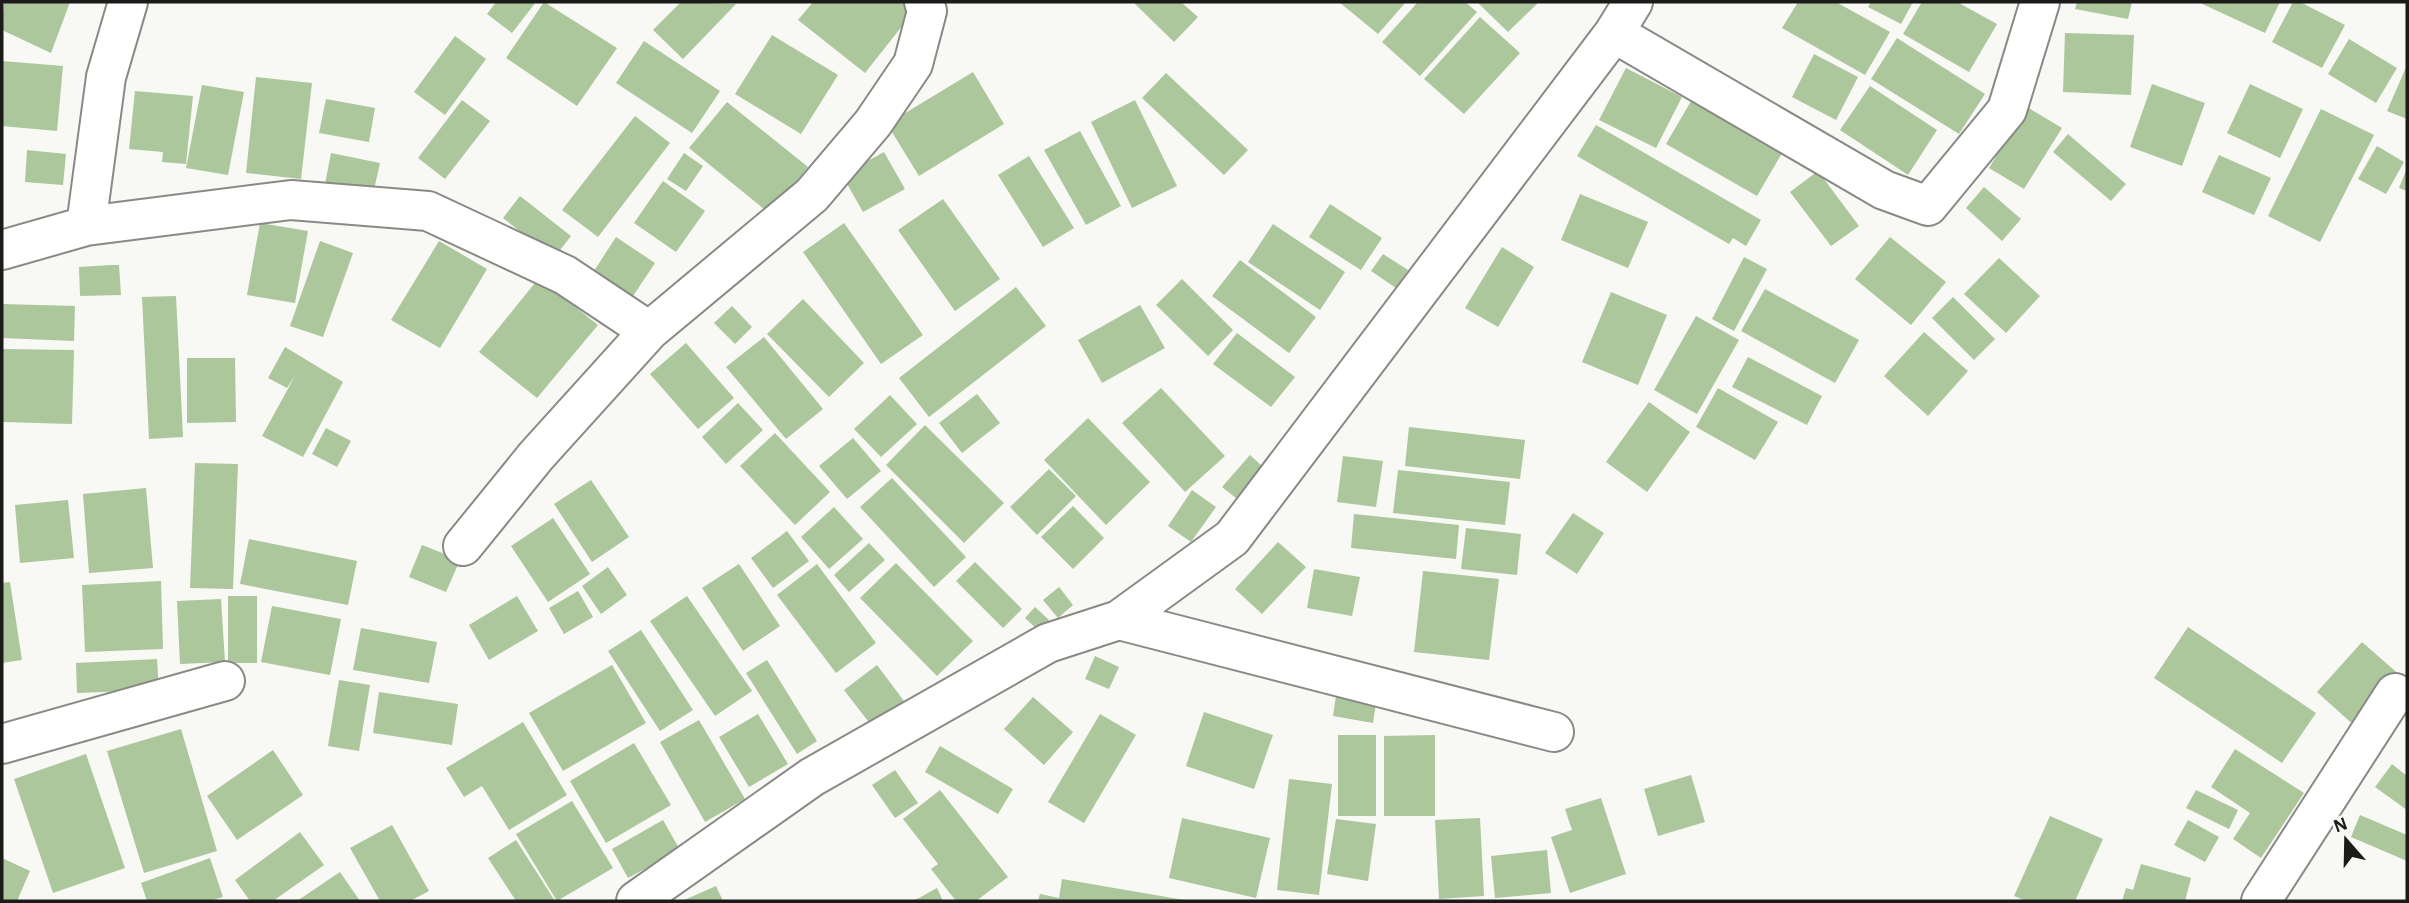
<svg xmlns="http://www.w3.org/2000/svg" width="2409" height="903" viewBox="0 0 2409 903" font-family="'Alegreya Sans',sans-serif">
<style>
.building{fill:#abc79b}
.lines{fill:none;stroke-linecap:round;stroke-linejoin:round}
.minor-casing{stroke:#898986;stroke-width:42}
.minor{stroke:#fff;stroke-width:38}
</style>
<rect width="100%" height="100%" fill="#f8f8f5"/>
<path class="building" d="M4 2H70L51 53 2 30Z
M496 2H536L512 33 487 14Z
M544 2 617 48 577 106 506 58Z
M681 2 736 4 683 59 653 30Z
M813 2H903L914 11 865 73 798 20Z
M1133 2H1181L1198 17 1174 42Z
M1339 2H1406L1378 34Z
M1418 2H1465L1477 12 1420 76 1382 42Z
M1477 2H1539L1508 32Z
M1798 2H1836L1890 32 1865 75 1782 28Z
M1871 2H1913L1901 24 1868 7Z
M1922 2H1957L1997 24 1969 72 1903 34Z
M2077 2H2132L2128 19 2075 9Z
M2198 2H2280L2265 33Z
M2293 2H2300L2345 25 2322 68 2272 42Z
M1480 17 1520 53 1464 114 1424 79Z
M2065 33 2134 35 2131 95 2063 92Z
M772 35 838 75 801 134 735 94Z
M455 36 486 59 445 115 414 92Z
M1897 38 1985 94 1959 134 1871 79Z
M2349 39 2397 68 2376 103 2328 74Z
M644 41 720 91 692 133 616 83Z
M1814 54 1858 77 1836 120 1792 97Z
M2 61 63 66 57 131 2 126Z
M2407 65V119L2387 111Z
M1626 68 1682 97 1656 148 1599 120Z
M973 72 1004 124 919 176 887 124Z
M1166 73 1248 150 1224 175 1142 98Z
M256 77 312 83 301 179 246 173Z
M2152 84 2205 103 2182 166 2130 147Z
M2250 84 2303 109 2280 158 2227 133Z
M202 85 244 92 228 175 186 168Z
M1870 86 1937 130 1908 175 1840 130Z
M135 91 193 96 186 164 162 162 163 152 129 149Z
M1694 96 1785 148 1757 196 1666 144Z
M326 99 375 108 369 142 319 133Z
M462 100 490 121 445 179 418 158Z
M1135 100 1177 186 1132 208 1091 122Z
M727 102 808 167 770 214 689 148Z
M2027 107 2062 128 2024 189 1989 168Z
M2321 109 2374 135 2320 242 2268 216Z
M635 116 670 143 598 237 562 210Z
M1596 125 1761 220 1746 246 1733 238 1729 244 1577 156Z
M1080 131 1121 206 1086 225 1044 150Z
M2068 134 2126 184 2111 201 2053 152Z
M2377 146 2404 162 2386 194 2358 179Z
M27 150 66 154 63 185 25 182Z
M884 152 905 189 863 212 842 175Z
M331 153 380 163 373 194 325 184Z
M684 153 703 166 686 191 667 179Z
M2219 155 2271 178 2254 215 2202 192Z
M1029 156 1074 228 1043 247 998 175Z
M2407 168V191L2399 188Z
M1818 171 1859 226 1831 246 1790 192Z
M663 181 705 211 676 252 634 223Z
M1984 187 2021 219 2002 241 1966 208Z
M1580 194 1648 222 1628 268 1561 240Z
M520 196 571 236 554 258 503 218Z
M943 199 1000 279 955 311 898 230Z
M1330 204 1382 238 1361 270 1309 237Z
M260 223 308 231 295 303 247 295Z
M844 223 923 335 881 364 803 252Z
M1273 224 1345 272 1320 310 1248 262Z
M616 237 655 263 633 296 594 271Z
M1890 237 1946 282 1911 325 1855 279Z
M320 241 353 253 323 337 290 326Z
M439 241 487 269 440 348 391 320Z
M1502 247 1534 267 1498 327 1465 308Z
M1383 254 1408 270 1396 288 1371 271Z
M1744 257 1767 269 1734 331 1712 319Z
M1999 258 2040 296 2006 333 1964 294Z
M1240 260 1316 317 1289 353 1212 296Z
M111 265H119L121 295 80 296 79 267Z
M539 278 598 325 537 398 479 352Z
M1182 279 1233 330 1208 356 1156 305Z
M1016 287 1046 326 929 417 899 378Z
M1765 289 1859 340 1835 383 1741 331Z
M1611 292 1667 315 1638 385 1582 362Z
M176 296 183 437 149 439 142 297Z
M1953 297 1995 339 1974 360 1932 318Z
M803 299 864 363 829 397 767 334Z
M2 304 75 306 74 341 2 338Z
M1140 305 1165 348 1102 383 1078 340Z
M732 306 752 327 735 344 714 323Z
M1696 316 1739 340 1697 414 1654 390Z
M1924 332 1968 371 1928 416 1884 376Z
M1237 333 1295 377 1271 407 1213 364Z
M764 337 823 409 786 439 726 367Z
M686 343 734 398 698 429 650 374Z
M285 347 343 382 303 457 262 436 295 376 287 388 268 378Z
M2 349 74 350 72 424 2 422Z
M1748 357 1822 396 1807 425 1732 387Z
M187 358H235L236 422 187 423Z
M1161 388 1225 456 1185 492 1122 423Z
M1718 388 1778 422 1755 460 1696 427Z
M977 394 1000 423 962 453 939 423Z
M890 395 917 424 881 457 854 429Z
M1649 402 1690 432 1647 492 1606 462Z
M738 403 763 430 726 464 702 437Z
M1088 418 1150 482 1106 525 1044 460Z
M925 425 1004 503 964 543 886 465Z
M1409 427 1525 440 1520 479 1405 466Z
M326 428 351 441 337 467 312 454Z
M775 433 830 492 795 525 740 466Z
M853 438 881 471 847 499 819 466Z
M1250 455 1263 467 1236 498 1222 487Z
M1343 456 1383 461 1376 507 1337 502Z
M195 463 238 464 233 589 190 588Z
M1049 469 1076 496 1037 535 1010 507Z
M1398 470 1510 482 1505 525 1393 513Z
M892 478 966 557 934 587 860 507Z
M591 480 629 537 592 562 554 504Z
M146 488 153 568 89 573 83 494Z
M1192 490 1216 507 1191 542 1168 526Z
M68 500 74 558 20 563 15 505Z
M1073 506 1104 538 1073 569 1041 537Z
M834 507 863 539 829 569 801 537Z
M1573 513 1604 533 1577 574 1545 553Z
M1354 514 1459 525 1456 559 1351 548Z
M553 518 590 574 548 602 511 546Z
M1466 528 1521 534 1517 575 1461 569Z
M787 531 809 561 773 588 751 558Z
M249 539 357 561 348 605 240 584Z
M1278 542 1306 567 1262 614 1235 589Z
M869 543 885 560 849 592 834 575Z
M422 545 460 560 446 592 409 577Z
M975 562 1022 609 1003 628 956 581Z
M896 563 973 641 937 676 860 598Z
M739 564 780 626 743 651 702 588Z
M817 564 876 643 836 673 777 595Z
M608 567 627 595 601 614 582 586Z
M1314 569 1360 577 1352 616 1307 608Z
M1423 571 1499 579 1489 660 1414 652Z
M161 581 163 649 85 652 82 585Z
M10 582 22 660 2 663V583Z
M1059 587 1073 605 1058 618 1043 600Z
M578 591 593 617 564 634 549 608Z
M228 596H257V663H228Z
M517 596 538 631 489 660 469 625Z
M687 596 752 691 715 716 650 621Z
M221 599 225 662 180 664 177 601Z
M272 606 341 619 330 675 261 662Z
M1035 607 1049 620 1039 631 1025 618Z
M2188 627 2316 713 2282 763 2154 678Z
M361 628 437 642 429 683 353 670Z
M641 630 693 710 660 731 608 651Z
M2362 642 2402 677 2357 728 2317 692Z
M1095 656 1119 667 1109 689 1085 679Z
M157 659 159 690 77 693 76 663Z
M767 660 817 741 797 754 746 673Z
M612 665 646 723 563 771 529 713Z
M877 665 904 701 871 725 844 690Z
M339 680 370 685 359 751 328 746Z
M379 692 458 704 452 745 373 733Z
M1336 696 1376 703 1373 723 1333 716Z
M1033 697 1073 732 1044 765 1004 729Z
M1204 712 1273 735 1254 789 1186 766Z
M758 714 788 764 749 787 719 737Z
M1100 714 1136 735 1084 823 1048 802Z
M699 720 745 799 705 822 660 742Z
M523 722 567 795 509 830 482 786 464 797 446 768Z
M181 729 217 851 144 873 107 751Z
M1338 735H1376V816H1338Z
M1435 735V816H1384V736Z
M634 743 671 805 606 843 570 781Z
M940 746 1013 789 998 814 925 772Z
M2235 749 2304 793 2261 858 2233 839 2250 813 2211 787Z
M273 750 303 795 237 840 207 796Z
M86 754 125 868 53 893 14 779Z
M2392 764 2407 776V810L2375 787Z
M895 770 918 803 895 818 872 785Z
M1691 775 1705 822 1658 836 1644 789Z
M1289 779 1332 784 1319 895 1277 890Z
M940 790 1008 877 976 901H956L931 869 938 864 903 819Z
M2196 790 2238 810 2229 829 2186 808Z
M1601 798 1626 874 1570 893 1551 837 1572 830 1565 809Z
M572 801 613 868 557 901 516 834Z
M2360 815 2407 835V861L2351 837Z
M2050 816 2103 839 2075 901H2026L2014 896Z
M1182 818 1270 838 1256 898 1169 878Z
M1480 818 1484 896 1439 899 1435 820Z
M1336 819 1376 824 1368 881 1327 874Z
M663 820 680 850 628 878 612 849Z
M2188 820 2219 837 2205 862 2174 845Z
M392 825 429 891 410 901H380L350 848Z
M300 832 324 865 273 901H250L235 880Z
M516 840 555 901H516L488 858Z
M1547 850 1551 893 1495 898 1491 856Z
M2 858 30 871 17 901H2Z
M210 858 223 897 209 901H147L141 883Z
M2141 864 2191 878 2185 901H2122L2126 888 2133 890Z
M340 872 360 901H297Z
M1062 879 1184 900V901H1038L1040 894 1059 898Z
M716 886 723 901H682Z
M937 888 943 901H911L919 898Z"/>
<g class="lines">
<defs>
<path id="minor" d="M1614 33 1884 190 1928 206 2007 110 2040 2
M86 226 106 77 128 2
M2 250 86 226 291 200 428 211 565 275 649 331
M463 546 536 456 649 331 812 195 873 123 913 64 927 11 924 2
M1119 620 1554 732
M2 744 225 681
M636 901 812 777 1048 643 1119 620 1232 538 1614 33 1633 2
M2261 901 2395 693"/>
</defs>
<use href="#minor" class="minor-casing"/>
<use href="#minor" class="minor"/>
</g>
<rect width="2409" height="903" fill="none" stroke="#1b1b1a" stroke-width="7"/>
<g transform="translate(2346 840) rotate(340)" stroke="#f8f8f5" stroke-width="5" paint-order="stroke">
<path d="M0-5L12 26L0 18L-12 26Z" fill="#1b1b1a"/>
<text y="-10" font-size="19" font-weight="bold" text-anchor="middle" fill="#1b1b1a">N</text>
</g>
</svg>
